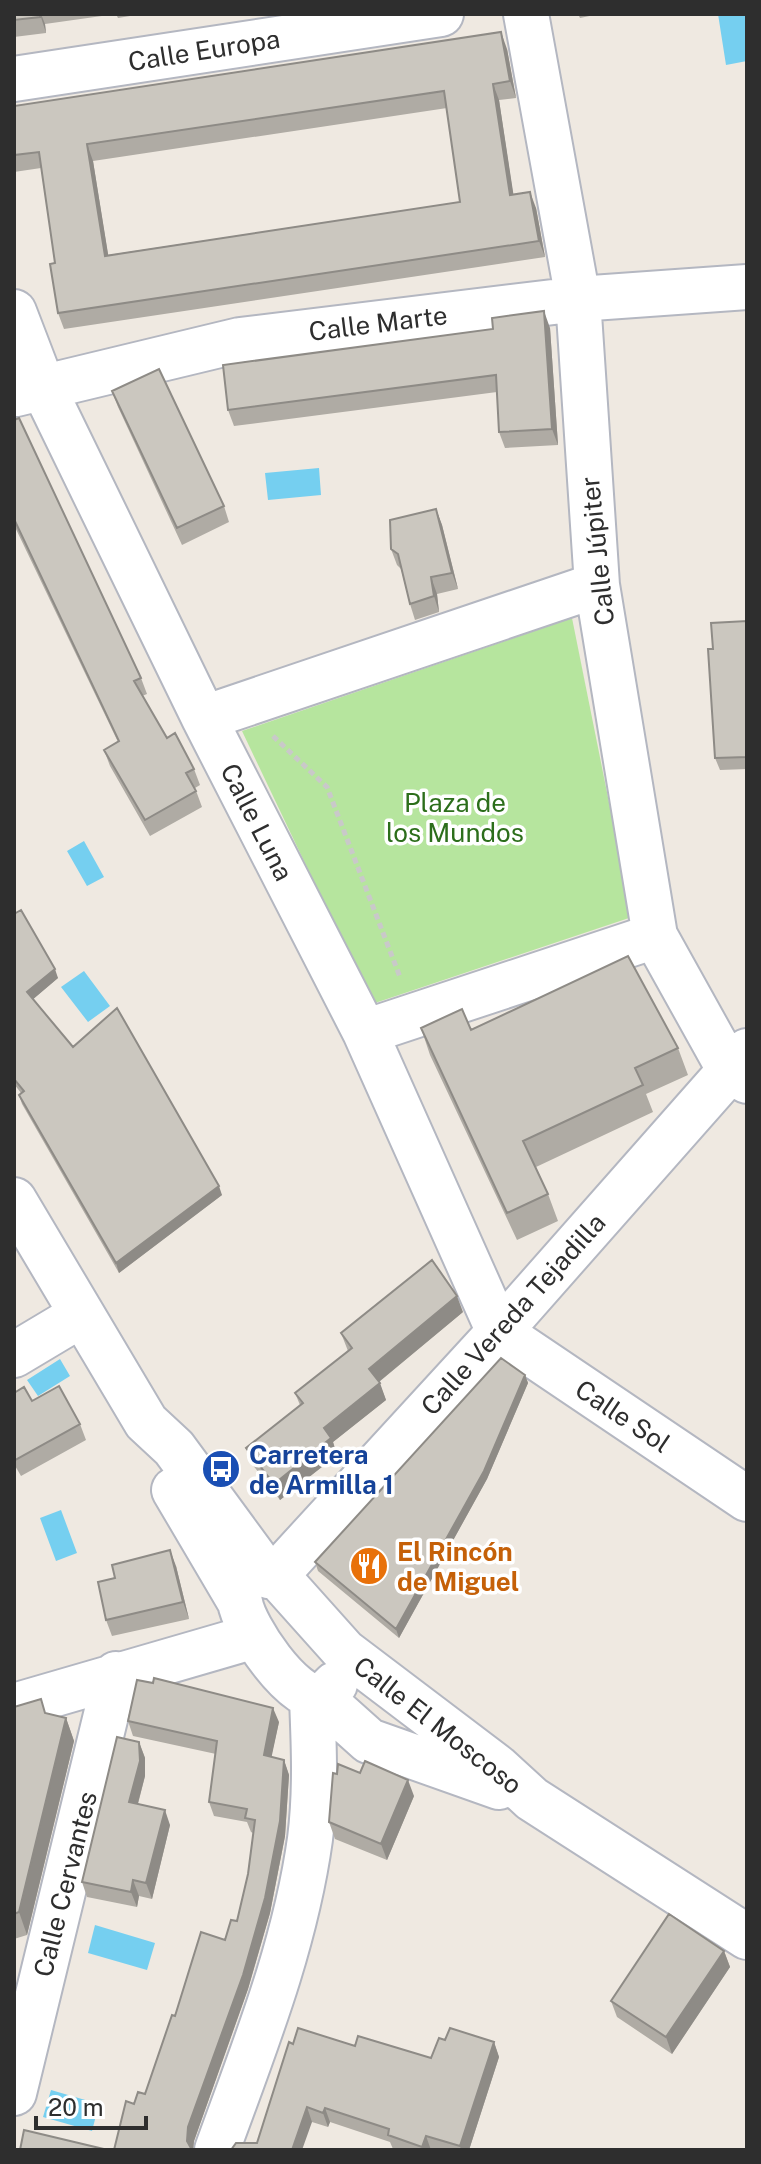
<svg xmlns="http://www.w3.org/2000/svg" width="761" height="2164" viewBox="0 0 761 2164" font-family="'Public Sans',sans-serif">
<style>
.green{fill:#b6e59e}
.water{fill:#75cff0}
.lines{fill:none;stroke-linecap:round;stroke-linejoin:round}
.minor-casing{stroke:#b4b7c1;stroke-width:48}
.path{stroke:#c9c9c9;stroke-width:5;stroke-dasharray:6 4;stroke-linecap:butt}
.minor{stroke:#fff;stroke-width:44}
.wall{fill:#afaba4;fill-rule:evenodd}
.shaded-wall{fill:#8e8b86}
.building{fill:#cbc7bf;stroke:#8e8b86;stroke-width:2;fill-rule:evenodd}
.labels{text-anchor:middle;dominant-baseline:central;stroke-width:7;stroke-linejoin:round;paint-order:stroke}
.street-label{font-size:26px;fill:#2e2e2e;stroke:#fff}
.park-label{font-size:26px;fill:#2c6e1b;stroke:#fff}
.transit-label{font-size:26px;font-weight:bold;fill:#164399;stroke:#fff;text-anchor:start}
.food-label{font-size:26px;font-weight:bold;fill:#c56008;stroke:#fff;text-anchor:start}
</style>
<rect width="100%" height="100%" fill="#efe9e1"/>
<path class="green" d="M572 618 632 917 372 1004 242 731Z"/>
<path class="water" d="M718 14H747V61L726 65Z
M319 468 321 495 268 500 265 473Z
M84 841 104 877 87 886 67 851Z
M84 971 110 1006 88 1022 61 987Z
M60 1359 70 1376 38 1396 27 1380Z
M61 1510 77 1553 56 1561 40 1518Z
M95 1925 155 1943 147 1970 88 1953Z
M51 2090 99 2104 92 2131 43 2117Z"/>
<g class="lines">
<defs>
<path id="minor" d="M526 14 578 299 597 585 655 936 729 1069 747 1081
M14 79 441 14
M14 312 42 385 204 718 365 1032 499 1332 747 1499
M16 394 240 340 578 299 747 287
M204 718 597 585
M365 1032 655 936
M14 1200 146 1422 174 1448 268 1576
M14 1355 81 1315
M174 1490 240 1602C244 1628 292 1699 321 1698L335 1684
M276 1575 499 1332 747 1051
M276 1575 344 1651 497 1767 532 1799 747 1937
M321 1698 369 1741 499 1787
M14 1706 255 1636
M14 2093 116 1674
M217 2150C254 2048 295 1947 310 1839 316 1792 314 1746 312 1699"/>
</defs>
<use href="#minor" class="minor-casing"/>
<path class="path" d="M273 736 327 787 400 977"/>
<use href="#minor" class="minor"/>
</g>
<path class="wall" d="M14 14H116L45 24 46 33 14 37Z
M116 14H142L118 18Z
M578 14H599L580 18Z
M507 49 516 98 499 100 513 194 536 208 545 257 64 329 58 313 55 263 41 168 14 172V106ZM447 108 460 202 108 255 93 161Z
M550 328 558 445 505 448 499 432 497 392 234 426 228 410Z
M112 391 224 506 229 522 182 545 118 407Z
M14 420 141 678 147 694 142 696 167 738 194 769 200 785 195 788 202 807 150 836 110 766 104 750 118 742 14 525Z
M436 509 442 525 458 589 437 594 439 612 415 620 410 604 401 569 397 565 391 549Z
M747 621V769L720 770 715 758 713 649Z
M14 914 58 978 33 999 73 1047 222 1195 119 1273 22 1104 19 1095 21 1093 14 1084Z
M421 1028 471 1030 678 1048 688 1075 646 1094 653 1112 536 1167 548 1194 558 1221 517 1240 430 1055Z
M463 1312 379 1382 386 1400 333 1442 337 1455 280 1500 252 1464 246 1448 300 1405 295 1393 348 1351 341 1333Z
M525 1375 528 1383 487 1479 399 1638 318 1571 315 1562Z
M14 1393 80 1424 86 1440 21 1476 14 1464Z
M176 1566 189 1619 112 1636 106 1620Z
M14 1707 66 1718 74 1741 27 1935 14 1939Z
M128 1721 279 1722 271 1757 284 1760 289 1775 285 1836 270 1913 248 1989 194 2141 193 2150H114L134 2104 145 2094 175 2016 237 1921 248 1874 253 1833 251 1832 247 1822 214 1816 209 1802 216 1754 133 1736Z
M139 1742 145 1758V1776L138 1804 170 1825 152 1899 139 1896 137 1907 87 1897 82 1882Z
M414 1796 387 1860 335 1839 329 1822Z
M724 1951 730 1967 672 2054 617 2017 611 2001Z
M445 2040 494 2042 499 2057 469 2150H395L393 2149 390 2142 330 2122 328 2127 312 2122 257 2143 293 2044 355 2046 431 2058Z"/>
<path class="shaded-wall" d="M40 14H41L45 24 46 33Z
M501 32 507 49 516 98 510 81Z
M493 84 499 100 516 211 510 195Z
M87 144 93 161 111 272 105 256Z
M530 192 536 208 545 257 539 241Z
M544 311 550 328 558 445 552 429Z
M436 509 442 525 458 589 452 573Z
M431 577 437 594 439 612 434 596Z
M55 969 58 978 31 1001 27 992Z
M219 1186 222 1195 119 1273 116 1263Z
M457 1296 463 1312 375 1385 369 1369Z
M525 1375 528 1383 487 1479 399 1638 396 1629Z
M380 1383 386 1400 333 1442 337 1455 280 1500 274 1484 324 1428Z
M170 1550 176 1566 189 1619 183 1602Z
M273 1708 279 1722 269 1769 264 1755Z
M66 1718 74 1741 27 1935 19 1912Z
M139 1742 145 1758V1776L134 1818 129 1802Z
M284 1760 289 1775 285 1836 270 1913 248 1989 194 2141 193 2150H191L187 2141 188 2127Z
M408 1780 414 1796 387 1860 381 1844Z
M165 1810 170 1825 152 1899 146 1883Z
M133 1880 139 1896 137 1907 131 1892Z
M724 1951 730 1967 672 2054 666 2037Z
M494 2042 499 2057 469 2150H461L460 2146Z
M307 2107 312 2122 302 2150H292Z
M325 2108 330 2122 328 2127 323 2113Z
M426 2136 431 2150H423L422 2147Z"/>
<path class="building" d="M14 14H40V17L14 20Z
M501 32 510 81 493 84 510 195 530 192 539 241 58 313 50 264 55 263 39 152 14 155V106ZM444 91 460 202 105 256 87 144Z
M544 311 552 429 499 432 496 375 228 410 223 365 493 329 492 318Z
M159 369 224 506 177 528 112 391Z
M19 418 141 678 134 681 167 738 175 733 194 769 186 773 196 791 145 820 104 750 119 741 14 519V420Z
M436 509 452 573 431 577 434 596 410 604 398 554 391 549 390 520Z
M747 621V757L715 758 708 649H713L711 623Z
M21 910 55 969 27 992 73 1047 117 1008 219 1186 116 1263 19 1095 24 1091 14 1079V914Z
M628 956 678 1048 635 1068 643 1085 523 1141 548 1194 507 1213 421 1028 462 1009 471 1030Z
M432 1260 457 1296 369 1369 380 1383 324 1428 331 1438 274 1484 246 1448 303 1403 295 1393 352 1348 341 1333Z
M501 1358 525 1375 484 1471 396 1629 315 1562Z
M59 1386 80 1424 15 1460 14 1458V1393L24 1387 32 1401Z
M170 1550 183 1602 106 1620 98 1582 115 1578 112 1565Z
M154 1678 273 1708 264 1755 284 1760 280 1821 265 1898 243 1975 188 2127 187 2141 192 2150H114L126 2101 134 2104 138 2092 145 2094 172 2015 175 2016 201 1932 225 1940 231 1920 237 1921 248 1874 255 1820 245 1818 247 1809 209 1802 217 1741 128 1721 137 1680 153 1683Z
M41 1699 45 1713 66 1718 19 1912 14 1914V1707Z
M117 1737 139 1742 140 1761 129 1802 165 1810 146 1883 133 1880 131 1892 82 1882Z
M365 1761 408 1780 381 1844 329 1822 333 1773 337 1774 338 1764 360 1773Z
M669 1914 724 1951 666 2037 611 2001Z
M298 2028 355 2046 358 2036 431 2058 439 2038 445 2040 450 2028 494 2042 460 2146 426 2136 422 2147 388 2135 389 2129 325 2108 323 2113 307 2107 292 2150H231L236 2143H257L289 2042 293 2044Z
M24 2130 108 2150H20Z"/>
<defs>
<symbol id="bus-disc" viewBox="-11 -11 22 22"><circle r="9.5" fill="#1a4fb4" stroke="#fff"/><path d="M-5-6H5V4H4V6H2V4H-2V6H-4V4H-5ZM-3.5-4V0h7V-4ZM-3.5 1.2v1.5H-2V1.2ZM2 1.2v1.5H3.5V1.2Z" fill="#fff"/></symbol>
<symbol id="restaurant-disc" viewBox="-11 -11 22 22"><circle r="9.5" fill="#e8710a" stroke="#fff"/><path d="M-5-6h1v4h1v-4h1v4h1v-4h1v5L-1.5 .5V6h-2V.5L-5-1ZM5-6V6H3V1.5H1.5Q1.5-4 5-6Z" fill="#fff"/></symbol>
</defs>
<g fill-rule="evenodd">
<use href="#bus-disc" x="199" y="1447" width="44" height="44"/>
<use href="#restaurant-disc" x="347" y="1544" width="44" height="44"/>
</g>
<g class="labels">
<g class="street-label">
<text transform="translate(204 50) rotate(-9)">Calle Europa</text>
<text transform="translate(378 323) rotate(-7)">Calle Marte</text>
<text transform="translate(597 551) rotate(-96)">Calle Júpiter</text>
<text transform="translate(257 822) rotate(63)">Calle Luna</text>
<text transform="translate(513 1314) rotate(-48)">Calle Vereda Tejadilla</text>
<text transform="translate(623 1416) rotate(34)">Calle Sol</text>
<text transform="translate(438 1725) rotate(38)">Calle El Moscoso</text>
<text transform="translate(65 1884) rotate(-76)">Calle Cervantes</text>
</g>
<g class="park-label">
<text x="455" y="802">Plaza de<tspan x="455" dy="30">los Mundos</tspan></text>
</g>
<g class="transit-label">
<text x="249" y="1454">Carretera<tspan x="249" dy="30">de Armilla 1</tspan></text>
</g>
<g class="food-label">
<text x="397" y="1551">El Rincón<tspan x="397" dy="30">de Miguel</tspan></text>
</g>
</g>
<rect width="761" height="2164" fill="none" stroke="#2e2e2e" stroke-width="32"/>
<path d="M36 2116v12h110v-12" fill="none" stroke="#2e2e2e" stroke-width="4"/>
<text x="48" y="2116" font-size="24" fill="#2e2e2e" stroke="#ffffff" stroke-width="6" paint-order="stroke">20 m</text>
</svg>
